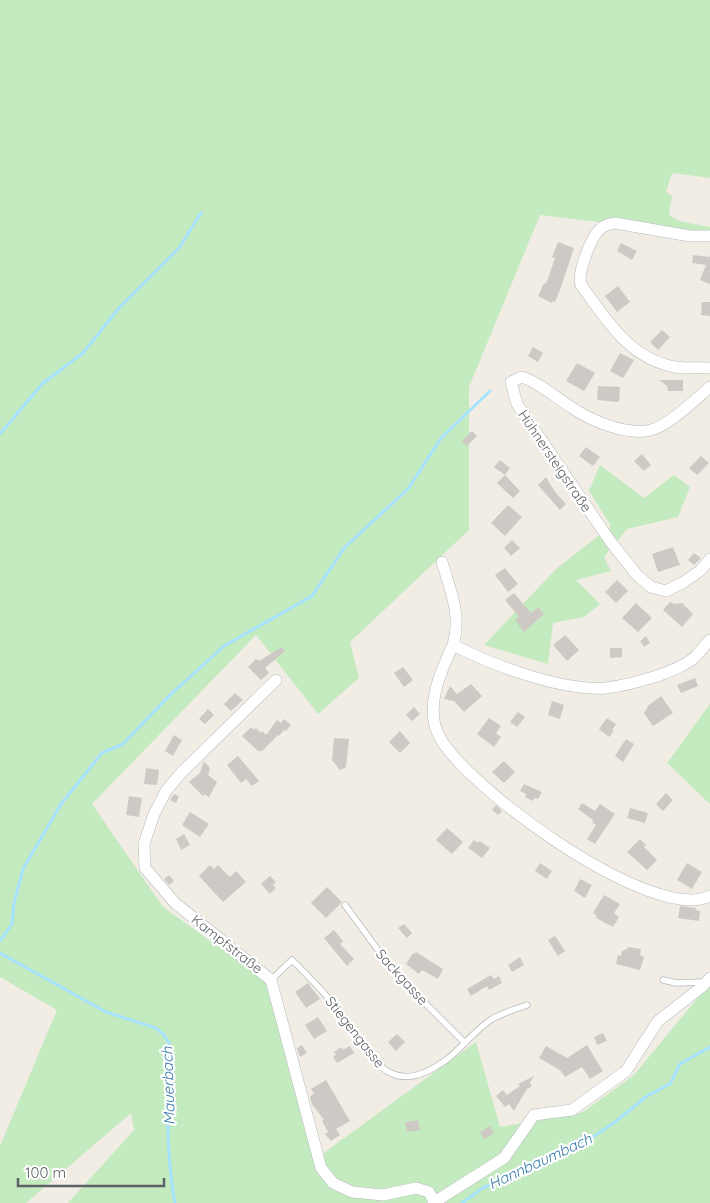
<svg xmlns="http://www.w3.org/2000/svg" width="710" height="1203" viewBox="0 0 710 1203" font-family="Quicksand,sans-serif">
<style>
.green{fill:#c4eabf}
.lines{fill:none;stroke-linecap:round;stroke-linejoin:round}
.stream{stroke:#a7e3ff;stroke-width:3}
.building{fill:#cec9c4}
.lane-casing{stroke:#b6b9bd;stroke-width:7}
.street-casing{stroke:#b6b9bd;stroke-width:12}
.lane{stroke:#fff;stroke-width:5.5}
.street{stroke:#fff;stroke-width:11}
.labels{text-anchor:middle;dominant-baseline:central;stroke-width:4.5;stroke-linejoin:round;paint-order:stroke}
.street-label{font-size:14px;fill:#5d6267;stroke:#fff}
.water-label{font-size:15px;font-style:italic;fill:#337baa;stroke:#fff}
</style>
<rect width="100%" height="100%" fill="#f1ede5"/>
<path class="green" d="M0 0H710V178L672 173 666 192 672 196 669 215 679 221 710 227V235L540 215 469 387V530L350 642 359 678 318 714 256 635 92 804 163 907 267 981 314 1160 476 1042 500 1127 583 1112 634 1075 710 983V1203H68L134 1130 131 1113 26 1203H0V1146L57 1010 0 977Z
M600 465 644 498 674 475 690 487 678 517 627 529 604 557 611 571 576 580 600 604 584 617 553 623 548 664 484 645 556 569 611 526 589 491Z
M710 704V804L667 763Z"/>
<g class="lines">
<path class="stream" d="M0 434 42 384 83 353 119 308 179 248 201 213
M0 941 12 924 14 903 23 869 61 804 102 753 123 744 170 695 224 646 312 596 345 547 408 489 441 438 490 391
M0 953 106 1012 156 1028 164 1035 169 1043C168 1095 165 1152 175 1203
M462 1203 484 1187 503 1181 515 1170 545 1157 552 1158 561 1150 590 1139 615 1122 647 1096 670 1084 680 1064 710 1047"/>
</g>
<path class="building" d="M558 242 574 248 561 287 555 302 553 301 552 303 538 296 544 283 546 284 555 258 552 257Z
M621 243 637 251 632 260 617 251Z
M693 255 709 257 710 255V284L700 280 706 265 692 263Z
M618 286 630 302 617 312 605 296Z
M702 302H710V316L701 315Z
M662 330 670 337 658 350 650 342Z
M533 347 543 353 538 362 528 356Z
M620 353 634 360 623 378 610 371Z
M577 363 595 373 584 391 566 381Z
M659 380H683V391H668L667 386Z
M598 386 620 387 619 402 597 400Z
M472 431 477 436 467 446 462 441Z
M586 447 600 457 593 466 579 456Z
M642 454 651 465 644 471 634 461Z
M701 456 709 463 697 475 689 468Z
M500 460 510 468 505 475 494 467Z
M505 475 520 491 513 498 497 483Z
M546 477 555 492 566 504 560 510 538 485Z
M508 505 522 517 505 536 491 523Z
M512 540 520 548 511 556 504 548Z
M673 547 680 565 658 572 652 554Z
M694 553 701 558 694 565 688 560Z
M505 568 518 584 508 592 495 575Z
M617 580 628 591 616 603 605 592Z
M514 593 531 613 538 607 544 614 524 632 515 620 519 617 505 600Z
M670 602 674 604 682 603 693 614 682 627 663 610Z
M636 603 652 618 638 632 622 618Z
M565 635 579 650 567 661 553 645Z
M646 636 650 643 644 647 640 641Z
M282 647 285 651 265 668 269 673 261 680 248 667 256 659 259 661Z
M610 648H622V657L610 658Z
M403 667 413 680 404 687 394 673Z
M695 678 698 686 681 693 677 685Z
M471 684 482 696 464 712 454 701 444 699 450 686 457 694Z
M235 693 243 700 231 711 224 704Z
M661 696 673 713 653 726 644 713 649 705Z
M552 701 564 705 560 719 548 715Z
M414 707 420 714 412 721 406 715Z
M208 709 214 715 205 724 199 719Z
M518 712 525 717 517 727 510 722Z
M489 718 501 726 496 733 501 737 494 747 477 734Z
M607 718 616 724 612 730 614 731 609 737 599 729Z
M284 719 291 725 286 731 284 730 279 736 278 735 262 751H258L242 736 251 727 254 730 256 728 261 733 262 731 266 735 277 720 281 723Z
M400 731 410 743 400 753 389 742Z
M174 735 182 740 173 756 165 751Z
M334 738 349 739 346 767 340 770 332 760Z
M626 739 634 744 623 762 615 756Z
M238 756 259 781 252 786 246 779 241 783 227 765Z
M204 761 210 768 208 775 217 782 209 797 204 794 203 796 189 782 200 773Z
M504 761 515 772 504 783 492 772Z
M146 768 159 770 157 785 144 784Z
M524 784 542 792 538 799 534 798 533 801 525 797 526 794 520 791Z
M666 793 673 800 663 811 656 804Z
M174 794 179 796 176 803 170 800Z
M129 796 142 798 139 817 126 815Z
M582 803 595 811 600 804 615 814 595 844 587 839 596 825 592 822 593 820 578 809Z
M496 805 502 811 498 815 492 810Z
M630 808 648 813 645 823 627 818Z
M190 812 209 824 200 837 182 825Z
M447 828 463 842 452 854 436 840Z
M184 834 190 845 181 850 176 839Z
M640 839 646 845 644 847 657 860 647 870 627 852Z
M474 840 478 843 480 841 490 848 482 858 468 848Z
M540 863 552 871 547 879 535 871Z
M687 863 702 872 692 889 677 880Z
M210 865 214 869 218 865 230 877 236 871 246 882 223 902 199 876Z
M169 875 174 881 169 885 164 879Z
M270 876 276 882 273 885 276 888 270 894 261 884Z
M580 879 592 885 585 898 574 891Z
M327 887 342 902 326 918 311 903Z
M604 895 620 904 614 913 619 917 613 927 596 918 597 916 593 913Z
M680 906 696 908V910L700 911 699 921 678 918Z
M404 924 412 933 407 938 398 928Z
M334 930 343 941 340 944 354 959 347 966 324 938Z
M555 936 565 951 558 956 548 940Z
M628 947 641 949 640 955 644 957 640 970 616 964 618 955 621 956 622 951 627 949Z
M416 952 443 969 438 979 422 970 419 974 406 964 413 953 415 954Z
M520 957 524 965 512 972 508 965Z
M491 975 494 979 499 976 502 983 489 990 487 986 471 996 467 989Z
M308 983 320 999 306 1008 295 992Z
M318 1017 327 1031 314 1039 305 1025Z
M603 1033 607 1041 597 1045 594 1037Z
M397 1034 405 1042 396 1051 388 1042Z
M302 1045 307 1053 300 1057 297 1048Z
M587 1045 603 1071 590 1079 582 1067 565 1077 560 1070 539 1058 546 1046 567 1058Z
M350 1046 354 1053 337 1063 333 1057 336 1055 334 1052 341 1047 343 1050Z
M534 1076 530 1083 532 1086 527 1089 514 1111 509 1104 505 1107 496 1096 503 1090 507 1095 520 1086 518 1084Z
M326 1080 350 1121 336 1129 340 1135 331 1141 325 1134 328 1132 322 1121 324 1120 312 1104 310 1097 314 1093 311 1089Z
M418 1120 420 1130 407 1132 405 1122Z
M490 1126 494 1133 484 1139 480 1132Z"/>
<g class="lines">
<defs>
<path id="lane" d="M345 905 394 972 465 1043
M271 980 292 960C309 977 327 994 341 1014 372 1054 387 1103 446 1060 462 1048 475 1030 492 1019 503 1013 515 1009 527 1005
M663 980 676 983 704 982"/>
<path id="street" d="M710 236H690L615 223C610 224 604 225 600 229 591 237 577 273 581 285 607 320 628 358 675 367 686 369 699 367 710 368
M710 387C696 399 668 426 651 430 627 436 591 421 571 407 555 397 540 383 522 377L511 382 517 404 610 541 637 575 651 587 666 591 684 582 701 570 710 559
M442 562C450 589 462 616 453 645
M710 640C705 645 700 652 695 657 685 666 670 671 657 676 641 681 623 686 606 688 560 691 493 665 453 645 441 671 424 707 439 736 465 787 654 925 710 896
M276 680 181 773 166 791 154 814 144 844 145 868 175 903 271 980 321 1168 333 1183 352 1192 383 1195 416 1188 429 1192 434 1202
M433 1203 504 1158 534 1115 572 1110 626 1071 658 1021 703 986 710 978"/>
</defs>
<use href="#lane" class="lane-casing"/>
<use href="#street" class="street-casing"/>
<use href="#lane" class="lane"/>
<use href="#street" class="street"/>
</g>
<g class="labels">
<g class="street-label">
<text transform="translate(555 461) rotate(56)">Hühnersteigstraße</text>
<text transform="translate(227 944) rotate(38)">Kampfstraße</text>
<text transform="translate(402 977) rotate(48)">Sackgasse</text>
<text transform="translate(355 1032) rotate(52)">Stiegengasse</text>
</g>
<g class="water-label">
<text transform="translate(168 1086) rotate(-92)">Mauerbach</text>
<text transform="translate(540 1161) rotate(-25)">Hannbaumbach</text>
</g>
</g>
<path d="M18 1178v8h146v-8" fill="none" stroke="#5d6267" stroke-width="2.5"/>
<text x="25" y="1178" font-size="15" fill="#5d6267" stroke="#ffffff" stroke-width="4" paint-order="stroke">100 m</text>
</svg>
